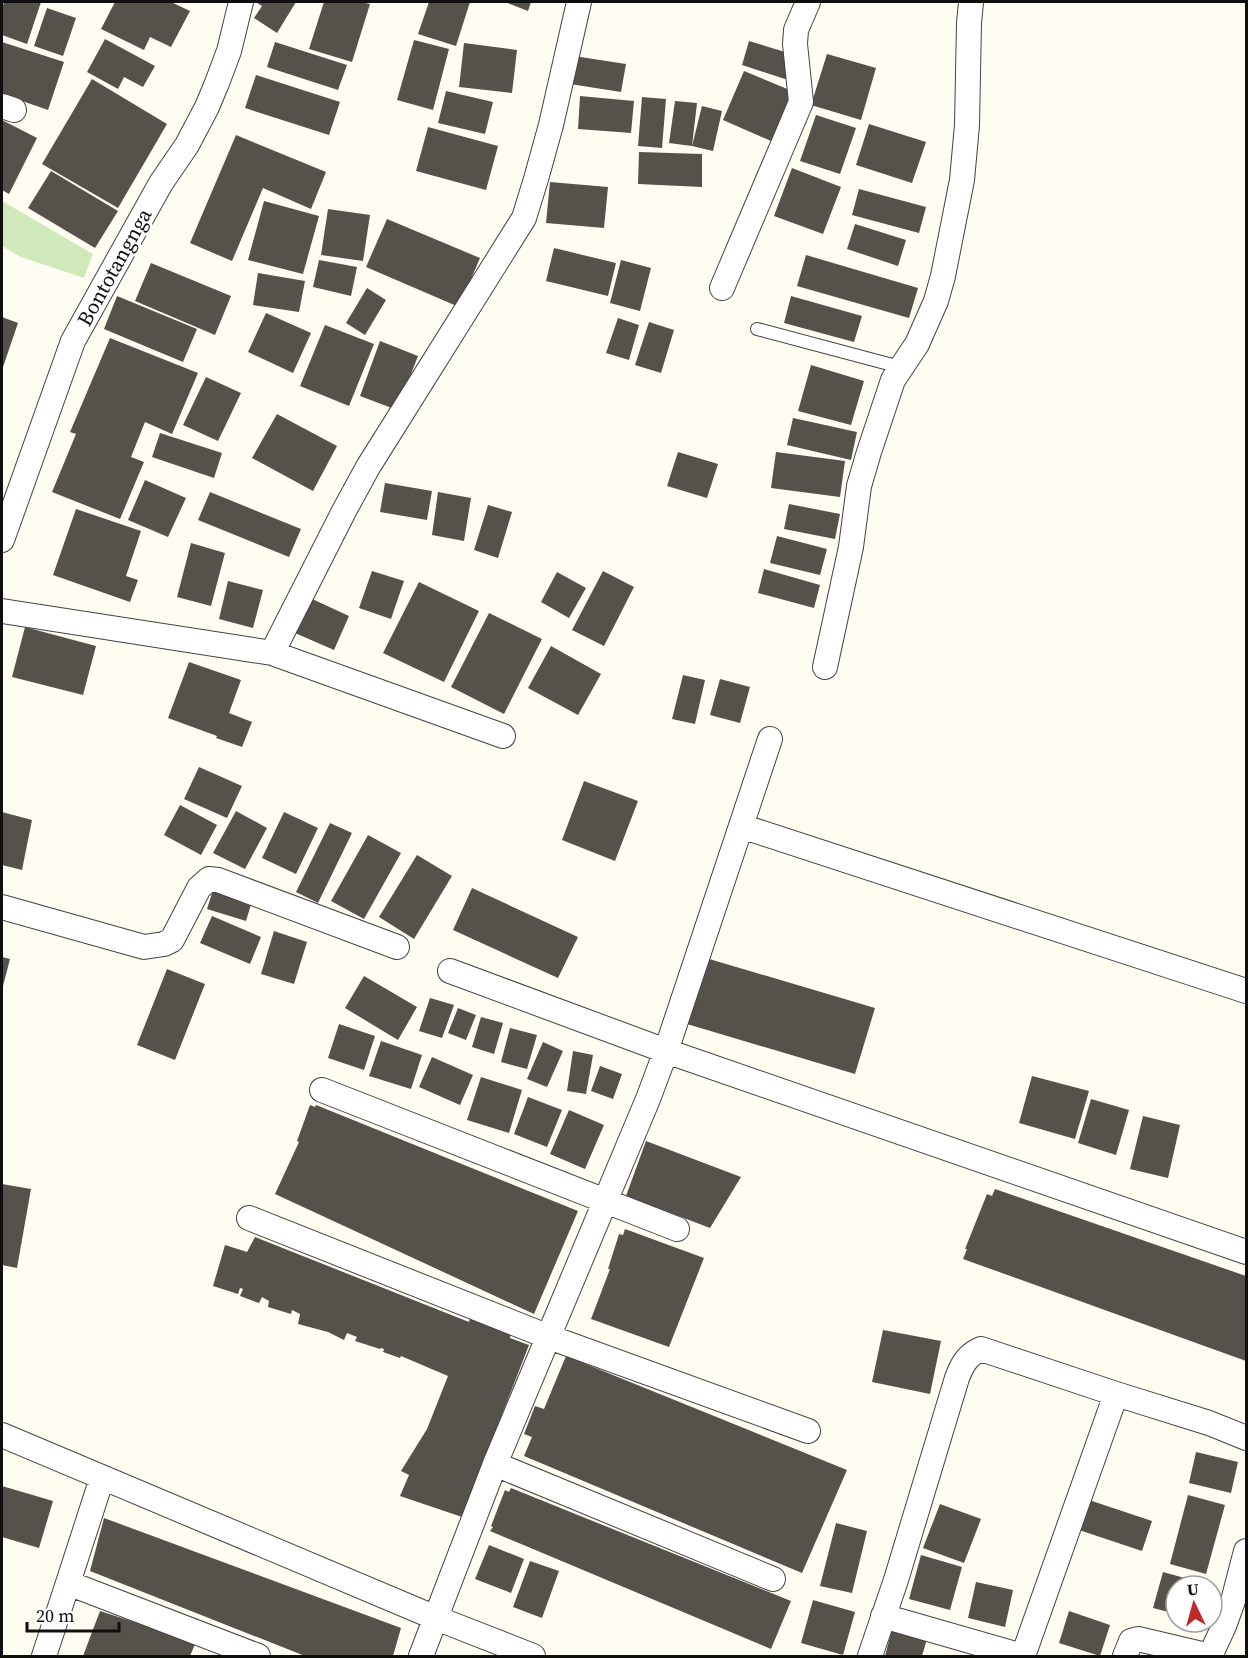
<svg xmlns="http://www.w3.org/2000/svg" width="1248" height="1658" viewBox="0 0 1248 1658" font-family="'Source Serif 4',serif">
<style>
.green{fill:#d0e9bb}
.building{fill:#57514b}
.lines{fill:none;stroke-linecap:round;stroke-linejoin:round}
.lane-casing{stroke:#424242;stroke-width:14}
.street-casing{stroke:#424242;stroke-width:26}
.lane{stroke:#fff;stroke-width:12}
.street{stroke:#fff;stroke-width:24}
.labels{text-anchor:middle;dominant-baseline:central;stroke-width:6;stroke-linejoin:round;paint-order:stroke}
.street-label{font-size:21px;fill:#0f0f0f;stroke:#fff}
</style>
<rect width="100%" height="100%" fill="#fffdf1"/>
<path class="green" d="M2 201 93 254 84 278 21 257 2 246Z"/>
<path class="building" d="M4 2H41L27 44 2 35V8Z
M115 2H171L190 11 171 47 150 37 144 50 101 29Z
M256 2H296L277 33 254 18 262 6Z
M324 2H361L370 4 352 62 309 49Z
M429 2H470L456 46 418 34Z
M505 2H531L528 11Z
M47 8 76 18 63 56 34 46Z
M105 39 155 66 143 87 124 77 118 89 87 72Z
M414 40 449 49 433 110 397 100Z
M749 41 795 55 788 80 742 65Z
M2 42 64 62 48 110 2 94Z
M275 42 347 65 338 90 267 67Z
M464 43 517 50 512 93 459 87Z
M827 54 876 68 861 120 811 105Z
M574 56 626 64 621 92 570 84Z
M744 71 792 91 771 141 723 120Z
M256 75 340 102 329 135 245 108Z
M92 79 167 124 118 208 42 164Z
M446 91 493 102 485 134 438 123Z
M580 96 634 101 631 133 578 129Z
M642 97 666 99 662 148 638 146Z
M675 101 697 103 692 146 702 106 722 111 713 151 692 146 669 143Z
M816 115 856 128 840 174 800 161Z
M2 120 37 138 9 194 2 190Z
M869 124 926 142 912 183 856 165Z
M428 127 498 146 486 190 416 171Z
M236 135 326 172 311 209 263 188 232 261 190 243Z
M639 152 702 154V187L638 184Z
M792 168 841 187 823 234 774 216Z
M51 171 118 211 95 248 28 208Z
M550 182 608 187 604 228 546 223Z
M859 189 926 207 919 233 852 215Z
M264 201 319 216 303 274 248 260Z
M328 209 370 215 363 261 321 255Z
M387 219 480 258 459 307 366 267Z
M855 224 906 240 898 266 847 249Z
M554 248 616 263 608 296 546 281Z
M806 255 918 288 909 318 797 286Z
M319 260 357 267 351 296 313 287Z
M621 260 651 268 640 311 610 303Z
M151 263 231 296 215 335 135 301Z
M258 273 305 281 299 312 253 305Z
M367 288 386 300 365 335 346 323Z
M117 296 197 329 183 362 104 329Z
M791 296 862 316 854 342 784 323Z
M266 313 311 333 293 373 248 352Z
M2 317 18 323 2 370Z
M618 318 639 325 629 360 606 353Z
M649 322 674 330 661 373 635 365Z
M325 325 374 344 349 406 300 386Z
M110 338 198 373 172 434 145 422 131 457 144 462 120 519 52 492 76 434 70 432Z
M380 341 418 356 397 410 360 396Z
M811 365 864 381 851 425 798 411Z
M206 377 241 393 218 441 183 425Z
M277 414 337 446 313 491 252 458Z
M793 418 857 432 851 460 787 445Z
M160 433 222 453 214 478 152 457Z
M678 452 718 464 707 498 667 486Z
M776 452 845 461 840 497 771 488Z
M145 480 186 498 168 537 128 520Z
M385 483 432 491 427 520 380 512Z
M210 492 301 529 289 557 198 520Z
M438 492 471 498 464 541 432 535Z
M789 504 840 514 835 539 784 529Z
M488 505 512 512 498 558 474 550Z
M76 509 141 531 126 576 138 580 130 602 53 575Z
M777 536 827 549 820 575 770 563Z
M191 543 225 553 211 606 177 597Z
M764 569 820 585 814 608 758 593Z
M372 571 404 581 391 619 359 608Z
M603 571 634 587 604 646 572 630Z
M557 572 586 588 569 618 541 602Z
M228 581 263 590 253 628 219 619Z
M419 582 479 611 444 682 383 653Z
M310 598 349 616 334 650 295 633Z
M489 613 542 639 504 714 451 687Z
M25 627 96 646 83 695 12 677Z
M551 646 601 674 578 715 528 688Z
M189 662 241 680 229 713 252 722 242 747 216 738 217 736 168 718Z
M683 675 705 680 695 724 672 719Z
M720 679 750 687 740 723 710 715Z
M199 767 242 786 227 818 184 799Z
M584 781 638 801 615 861 562 840Z
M180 805 217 825 201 855 164 835Z
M236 811 267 828 245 869 213 853Z
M2 812 32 820 22 870 2 865Z
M284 812 318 828 296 874 262 858Z
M330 823 352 833 318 903 296 892Z
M368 835 401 853 364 919 331 901Z
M417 855 452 876 414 939 379 917Z
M472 888 578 937 558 978 453 930Z
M213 890 252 901 246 921 207 909Z
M212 916 261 937 250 964 200 943Z
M274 931 307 942 294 984 261 974Z
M2 957 10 959 2 990Z
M706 958 875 1008 855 1074 687 1024Z
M167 969 205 984 175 1060 137 1045Z
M364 976 417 1007 398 1040 345 1008Z
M430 998 454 1005 442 1038 419 1031Z
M458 1008 476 1015 466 1040 448 1033Z
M481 1017 503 1023 494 1054 472 1047Z
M339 1024 375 1036 364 1070 328 1058Z
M510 1028 537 1035 527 1069 501 1062Z
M381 1041 422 1055 411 1089 369 1076Z
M543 1042 563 1051 547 1087 527 1079Z
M573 1051 593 1055 586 1094 567 1091Z
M432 1057 473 1075 460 1105 419 1087Z
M600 1066 622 1074 613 1099 591 1091Z
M1032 1076 1089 1091 1075 1139 1019 1123Z
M481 1077 522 1090 509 1133 467 1120Z
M528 1097 562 1110 547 1147 514 1134Z
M1091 1099 1129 1110 1116 1155 1078 1143Z
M310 1105 315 1107 316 1105 578 1211 534 1314 275 1194 299 1142 297 1141Z
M569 1110 604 1125 585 1169 550 1154Z
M1143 1116 1180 1125 1168 1178 1130 1169Z
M646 1141 741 1177 710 1228 626 1196Z
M2 1184 31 1189 17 1268 2 1265Z
M995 1189 1246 1276V1361L963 1259 967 1249H965L987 1194 992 1196Z
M625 1229 704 1258 669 1347 591 1319 610 1269H608L619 1234 623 1235Z
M255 1237 469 1322 470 1318 511 1333 510 1338 529 1345 462 1517 400 1496 409 1475 401 1471 427 1429 448 1376 401 1356 400 1358 383 1352 384 1349 381 1348 380 1349 355 1341 357 1337 347 1333 344 1340 328 1332 298 1324 300 1314 292 1310 291 1314 268 1307 269 1301 262 1297 259 1303 240 1296 243 1289 240 1288 238 1294 213 1286 225 1245 247 1252Z
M883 1330 941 1341 930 1394 872 1382Z
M566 1356 847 1470 802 1573 524 1456 532 1437 524 1434 535 1406 544 1409Z
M1196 1452 1238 1462 1231 1493 1189 1483Z
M2 1486 53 1501 39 1548 2 1537Z
M511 1488 791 1601 771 1649 490 1531 493 1527 491 1526 505 1490 509 1492Z
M1188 1495 1225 1505 1206 1574 1170 1564Z
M1083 1498 1152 1521 1142 1551 1073 1528Z
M940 1504 981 1519 964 1563 923 1548Z
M104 1518 401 1628 393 1656H305L90 1571Z
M836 1523 867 1531 852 1593 820 1586Z
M489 1545 524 1559 511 1593 475 1579Z
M921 1555 962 1567 950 1610 909 1599Z
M530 1561 559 1571 542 1618 513 1607Z
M1163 1572 1206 1584V1586H1176V1614L1153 1608Z
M976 1582 1013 1590 1005 1627 968 1618Z
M813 1600 855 1612 843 1655 801 1643Z
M100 1611 196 1642 190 1656H83Z
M1069 1611 1110 1625 1100 1656 1059 1643Z
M892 1629 927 1639 922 1656H885Z"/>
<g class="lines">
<defs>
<path id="lane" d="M757 329 900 367"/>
<path id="street" d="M2 106 14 110
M722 288 801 102 795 44 796 30 808 2
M2 540 73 341 161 183 187 145 207 107 217 83 229 51 241 2
M2 611 272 653 503 736
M272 653 344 511 368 467 524 218 536 179 551 125 579 2
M825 667 851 547 859 486 869 452 893 380 917 344 936 301 943 276 962 180 967 125 969 23 971 2
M741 826 1246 991
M2 907 144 947 164 944 172 940 199 888 209 879 218 880 397 947
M450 971 666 1051 1246 1252
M322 1090 677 1229
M249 1218 549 1337 808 1431
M2 1435 436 1618 533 1656
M495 1464 773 1579
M68 1583 102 1478
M883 1616 1022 1656
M44 1656 68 1583 258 1656
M421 1656 495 1464 648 1099 666 1051 770 739
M870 1656 896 1580 957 1378C962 1365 967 1355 981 1349L1116 1394 1209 1423 1246 1438
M1023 1656 1116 1394
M1125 1656 1131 1641 1138 1639 1210 1656
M1210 1656 1224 1626 1233 1601 1246 1551"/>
</defs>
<use href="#lane" class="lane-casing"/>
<use href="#street" class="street-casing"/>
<use href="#lane" class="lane"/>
<use href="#street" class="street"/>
</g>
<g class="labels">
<g class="street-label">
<text transform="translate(114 267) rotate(-61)">Bontotangnga</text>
</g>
</g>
<rect width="1248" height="1658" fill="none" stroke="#0f0f0f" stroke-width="6"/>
<g transform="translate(1194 1604) rotate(355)"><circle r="28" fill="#ffffff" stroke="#9f9f9f" stroke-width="1.5"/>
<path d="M0-4.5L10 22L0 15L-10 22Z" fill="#bc2b2a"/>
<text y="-9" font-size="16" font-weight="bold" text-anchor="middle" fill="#0f0f0f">U</text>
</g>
<path d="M27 1622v9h92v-9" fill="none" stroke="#0f0f0f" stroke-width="3"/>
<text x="36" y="1622" font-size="18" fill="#0f0f0f" stroke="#ffffff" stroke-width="4.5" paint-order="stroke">20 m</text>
</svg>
